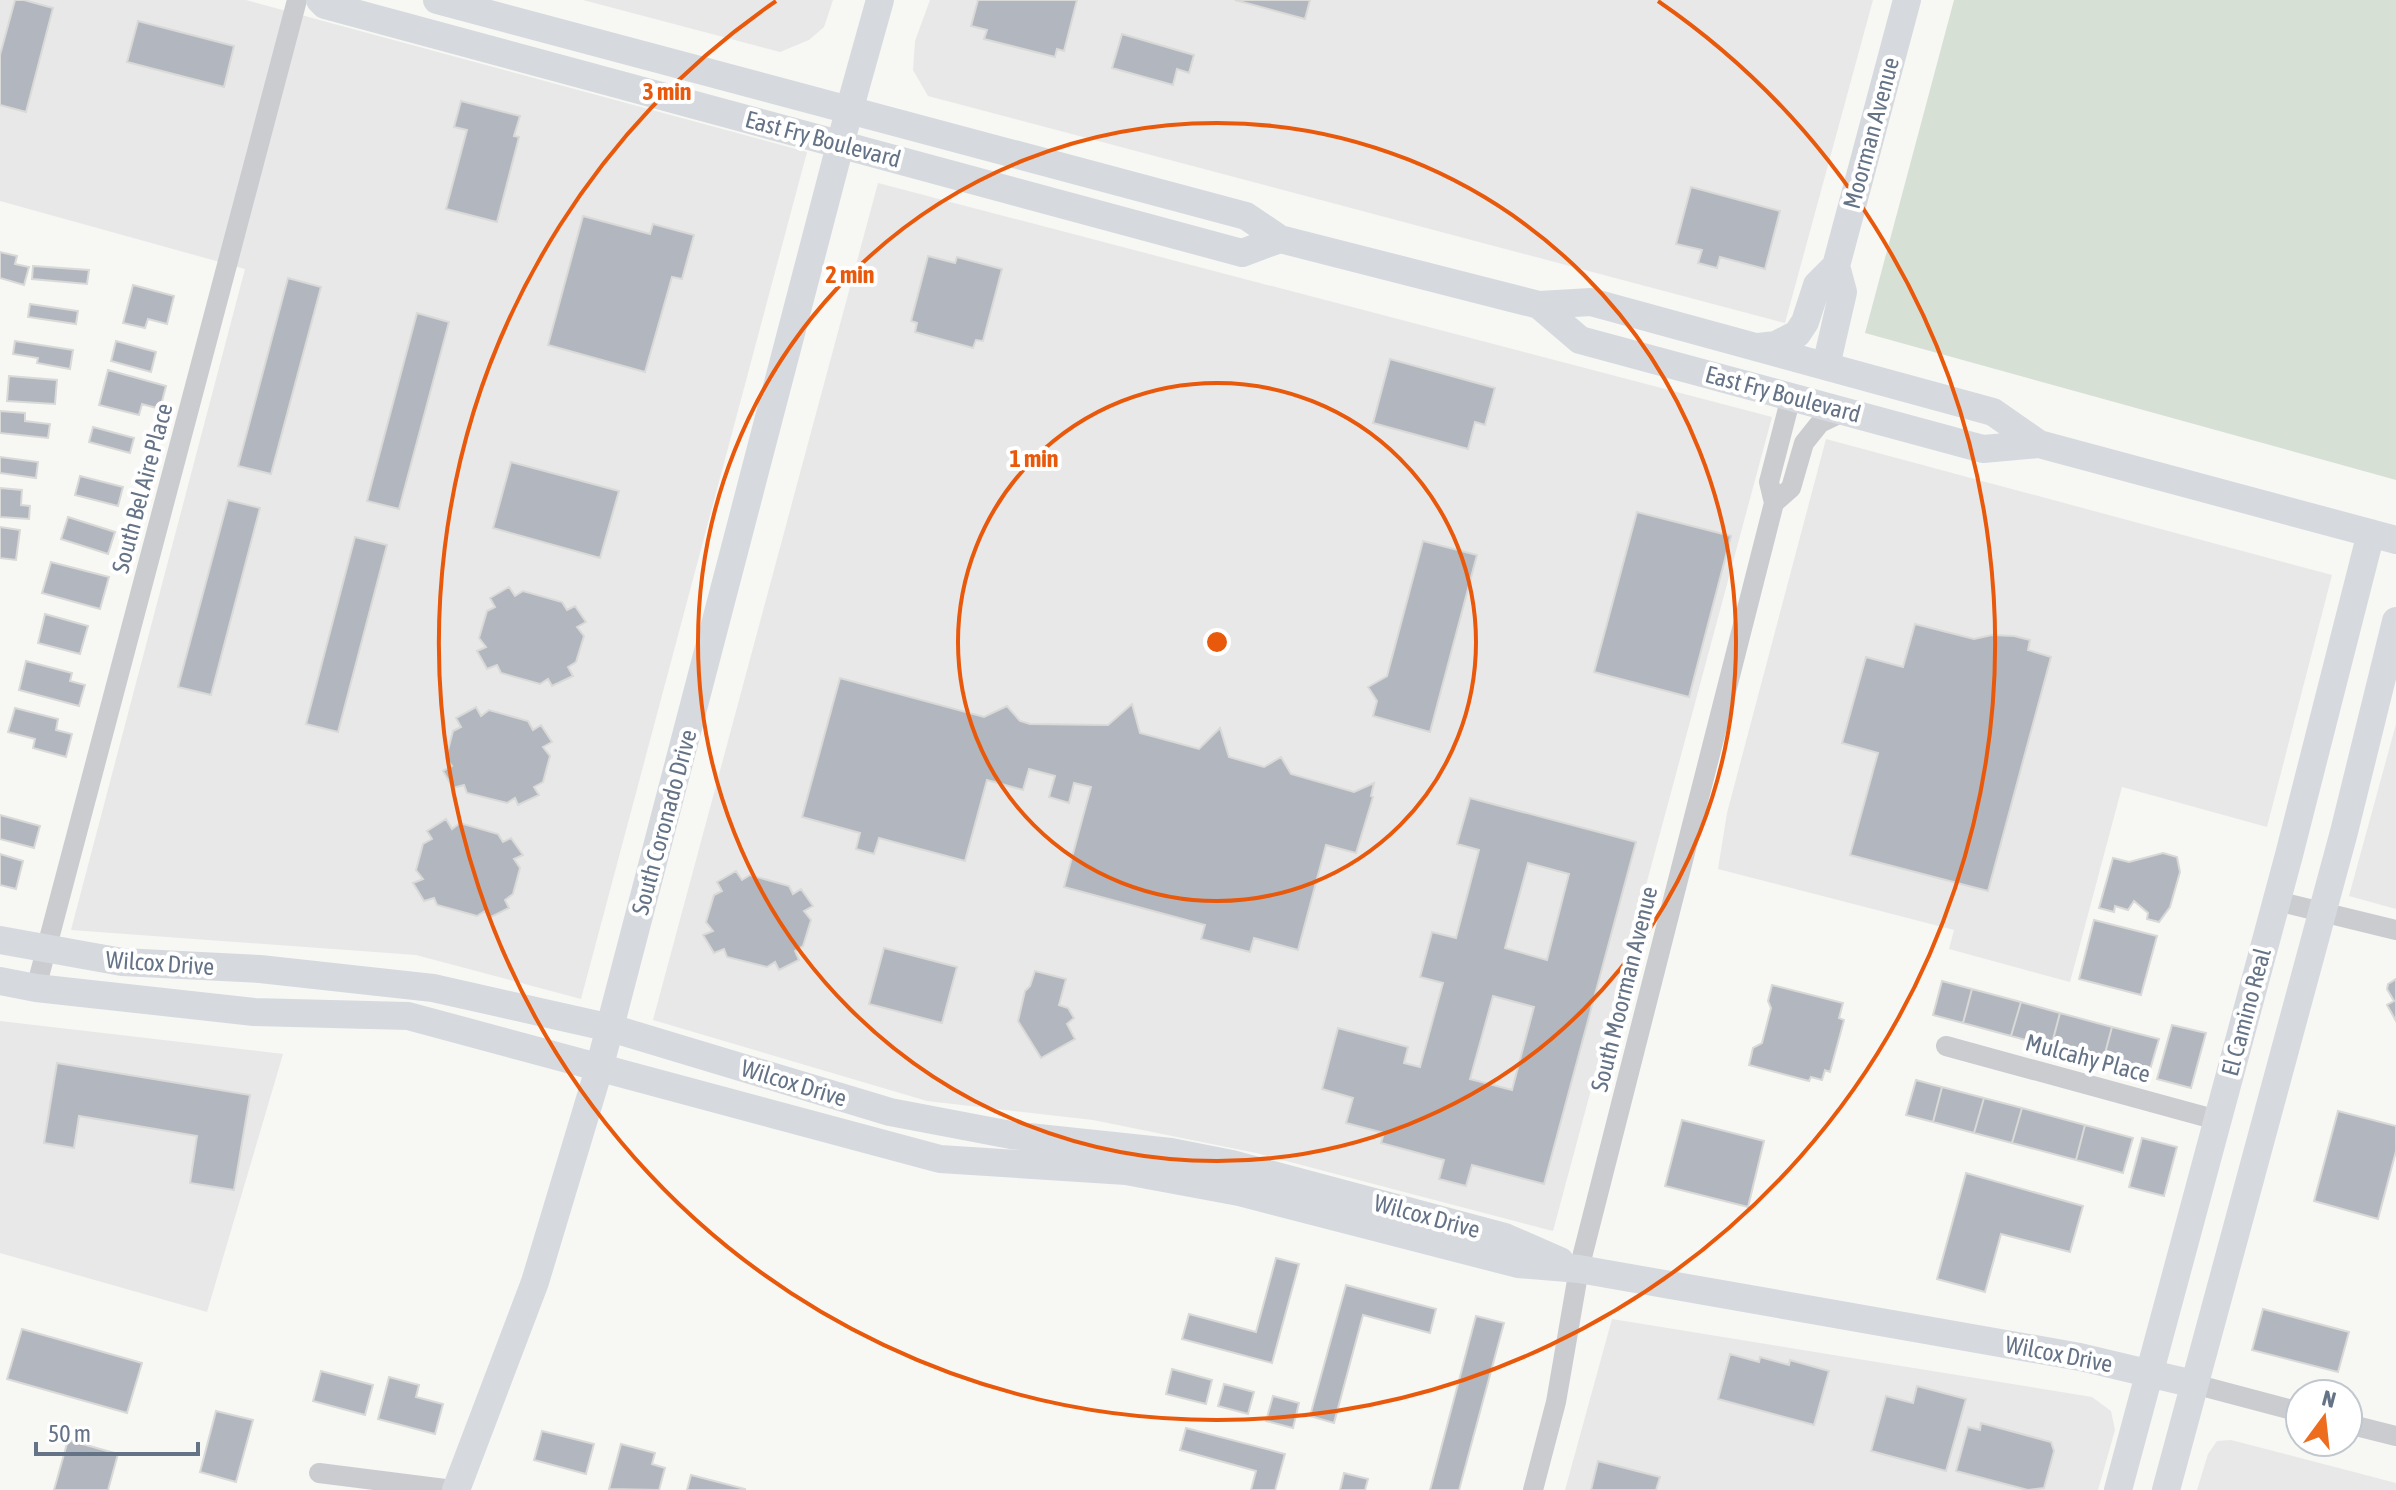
<svg xmlns="http://www.w3.org/2000/svg" width="2396" height="1490" viewBox="0 0 2396 1490" font-family="'Asap Condensed',sans-serif">
<style>
.built{fill:#e8e8e8}
.green{fill:#d7e0d5}
.building{fill:#b2b7bf;stroke:#d9d9d7;stroke-width:2;fill-rule:evenodd}
.lines{fill:none;stroke-linecap:round;stroke-linejoin:round}
.street{stroke:#caccd0;stroke-width:20}
.secondary{stroke:#d6dadf;stroke-width:28}
.ring{fill:none;stroke:#e8590c;stroke-width:4}
.labels{text-anchor:middle;dominant-baseline:central;stroke-width:8;stroke-linejoin:round;paint-order:stroke}
.street-label{font-size:24px;fill:#657387;stroke:#fff}
.centre{fill:#e8590c;stroke:#fff;stroke-width:4}
.ring-label{font-size:24px;text-anchor:middle;font-weight:bold;fill:#e8590c;stroke:#fff;stroke-width:8;stroke-linejoin:round;paint-order:stroke}
</style>
<rect width="100%" height="100%" fill="#f7f8f4"/>
<path class="built" d="M0 0H246L807 152 581 999 416 955 71 930 245 269 0 201Z
M583 0H833L824 27 809 40 780 52Z
M930 0H1873L1785 323 928 96 913 70 915 41Z
M878 183 1772 417 1553 1231 1256 1153 1093 1120 927 1101 653 1020Z
M1826 439 2332 575 2267 827 2122 787 2070 982 1949 949 1954 930 1718 869 1727 813Z
M2396 724V909L2349 896Z
M0 1021 283 1054 207 1312 0 1253Z
M1612 1319 2092 1397 2111 1411 2115 1430 2098 1490H1565Z
M2231 1440 2396 1483V1490H2197L2208 1454 2217 1441Z"/>
<path class="green" d="M1954 0H2396V480L1865 333Z"/>
<path class="building" d="M15 0H24L53 8 26 112 0 105V55Z
M978 0H1077L1064 51 1057 49 1055 57 984 39 987 30 971 26Z
M1235 0H1310L1305 19Z
M138 21 234 46 224 87 127 62Z
M1122 34 1194 55 1189 73 1177 69 1173 85 1112 68Z
M461 101 520 116 514 136 519 137 497 222 446 209 467 130 454 127Z
M1691 187 1780 211 1765 269 1720 257 1717 268 1698 263 1702 250 1676 244Z
M583 216 650 234 653 224 694 235 682 279 672 277 645 372 548 345Z
M0 252 17 256 15 264 29 267 24 285 0 278Z
M928 256 955 263 957 257 1002 269 983 341 976 340 973 348 915 332 917 323 911 321Z
M33 266 89 270 87 284 32 279Z
M288 278 321 287 271 474 238 466Z
M133 285 174 296 167 324 148 319 145 328 123 323Z
M30 304 78 311 76 324 28 317Z
M417 313 449 322 399 509 367 501Z
M15 341 73 350 70 369 37 363 38 358 13 354Z
M116 341 156 352 151 372 111 361Z
M1390 359 1495 388 1485 425 1475 422 1468 449 1373 423Z
M108 370 166 386 160 409 142 404 139 415 99 405Z
M9 376 57 380 55 404 7 401Z
M0 411 25 413V421L50 424 48 438 0 433Z
M93 427 134 438 130 453 89 442Z
M0 457 38 462 36 478 0 473Z
M511 462 619 491 600 558 493 528Z
M80 476 123 487 118 506 75 495Z
M0 488 22 490 21 505 30 506 29 519 0 517Z
M228 500 260 508 211 695 178 687Z
M1637 512 1731 536 1689 697 1594 672Z
M68 517 115 532 108 554 61 539Z
M0 527 20 530 16 560 0 558Z
M355 537 387 545 338 732 306 724Z
M1423 541 1477 555 1430 732 1373 716 1377 701 1368 687 1387 676Z
M51 562 109 577 100 609 42 593Z
M509 587 515 596 523 591 562 602 567 610 575 606 586 622 577 627 584 636 576 662 568 667 573 676 552 686 548 679 540 684 501 673 497 665 487 669 477 651 486 647 479 638 487 611 495 607 490 598Z
M45 614 88 626 80 654 38 643Z
M1915 624 1974 639 1992 635 2014 636 2030 640 2028 650 2051 657 1988 891 1850 855 1878 753 1842 743 1866 657 1903 667Z
M26 661 72 673 70 681 85 685 79 706 19 690Z
M840 678 984 717 1007 706 1020 721 1030 724 1108 725 1132 704 1140 733 1199 749 1220 728 1229 757 1264 767 1281 757 1291 774 1354 792 1374 783 1371 796 1373 797 1356 853 1326 845 1298 950 1254 938 1250 952 1201 939 1205 925 1064 887 1091 787 1074 783 1069 803 1049 797 1055 776 1029 769 1023 790 987 780 965 861 879 838 874 854 856 849 860 833 802 817Z
M476 707 481 716 489 710 528 721 533 730 541 725 552 742 543 747 550 756 543 782 534 787 539 795 518 805 515 798 507 803 467 793 464 785 453 788 443 771 452 766 446 758 453 731 461 727 456 718Z
M15 708 58 719 56 730 72 734 66 757 33 748 35 739 8 732Z
M1470 798 1636 842 1544 1184 1472 1165 1466 1186 1439 1179 1444 1160 1381 1143 1384 1133 1346 1123 1353 1098 1322 1089 1338 1028 1408 1047 1404 1063 1420 1067 1443 983 1420 977 1432 932 1456 938 1479 850 1457 844ZM1528 863 1569 874 1547 960 1505 948ZM1493 996 1534 1007 1512 1090 1470 1079Z
M0 815 40 826 34 848 0 839Z
M446 819 452 829 460 823 498 834 503 842 511 838 523 855 514 859 520 868 513 894 505 900 509 908 489 918 485 911 477 916 437 905 434 898 424 901 413 883 423 879 416 870 423 844 432 839 427 831Z
M2163 853 2177 857 2180 872 2170 907 2159 922 2147 919 2148 913 2134 901 2128 910 2115 906 2114 912 2099 908 2113 858 2129 862Z
M0 854 23 861 16 889 0 885Z
M736 871 742 880 750 875 789 886 793 894 801 889 813 906 804 911 811 920 803 946 795 951 799 960 779 970 775 962 767 967 727 957 724 949 714 953 703 935 713 931 706 922 714 895 722 891 717 882Z
M2094 920 2157 936 2141 995 2079 979Z
M884 948 957 967 942 1023 869 1004Z
M1035 971 1066 979 1059 1005 1068 1008 1074 1018 1067 1024 1075 1039 1041 1058 1018 1021 1025 991 1030 986Z
M2396 979V1021L2387 1005 2394 1001 2387 989 2388 984Z
M1942 981 1972 989 1963 1023 1933 1015Z
M1772 985 1843 1003 1839 1018 1844 1020 1830 1072 1825 1070 1822 1080 1811 1077 1809 1081 1749 1065 1753 1048 1762 1043 1771 1008 1768 1001Z
M1972 989 2021 1002 2011 1036 1963 1023Z
M2021 1002 2060 1013 2051 1047 2011 1036Z
M2060 1013 2112 1027 2103 1061 2051 1047Z
M2172 1025 2206 1033 2191 1088 2157 1079Z
M2112 1027 2159 1039 2149 1073 2103 1061Z
M57 1063 250 1095 234 1190 190 1183 197 1136 79 1116 74 1148 44 1143Z
M1916 1080 1942 1087 1933 1122 1906 1115Z
M1942 1087 1984 1098 1974 1133 1933 1122Z
M1984 1098 2022 1108 2012 1143 1974 1133Z
M2022 1108 2085 1125 2076 1160 2012 1143Z
M2338 1111 2396 1126V1151L2378 1219 2314 1201Z
M1682 1120 1764 1141 1748 1207 1665 1186Z
M2085 1125 2133 1138 2123 1173 2076 1160Z
M2142 1138 2177 1147 2164 1196 2129 1187Z
M1966 1173 2083 1206 2070 1252 2001 1234 1985 1292 1937 1279Z
M1276 1258 1299 1264 1272 1363 1182 1339 1189 1314 1256 1332Z
M1346 1285 1436 1309 1430 1333 1363 1315 1334 1423 1310 1416Z
M2263 1309 2349 1332 2338 1372 2252 1350Z
M1476 1316 1504 1323 1459 1490H1430Z
M22 1329 142 1363 127 1413 7 1379Z
M1730 1354 1759 1362 1760 1357 1789 1365 1790 1360 1829 1371 1814 1425 1718 1399Z
M1172 1369 1212 1380 1206 1404 1166 1394Z
M321 1371 373 1385 365 1415 313 1401Z
M389 1377 419 1385 416 1397 443 1404 435 1434 378 1419Z
M1224 1384 1254 1392 1248 1414 1218 1406Z
M1917 1386 1966 1399 1946 1471 1871 1451 1886 1396 1913 1403Z
M1273 1396 1299 1403 1293 1428 1266 1421Z
M216 1411 253 1420 236 1482 200 1472Z
M1981 1423 2051 1442 2054 1451 2044 1488 2028 1490 1956 1471 1968 1427 1980 1430Z
M1186 1428 1285 1454 1275 1490H1251L1256 1471 1180 1450Z
M542 1431 594 1444 586 1474 534 1460Z
M68 1440 118 1454 108 1490H54Z
M621 1444 655 1453 652 1464 665 1468 659 1490 609 1489Z
M1598 1461 1660 1477 1656 1490H1591Z
M1344 1473 1368 1479 1365 1490H1340Z
M691 1475 745 1489V1490H687Z"/>
<g class="lines">
<path class="street" d="M1774 503 1791 488 1804 443 1820 423 1845 411
M2277 901 2396 930
M36 988 297 0
M1946 1046 2217 1120
M2194 1384 2300 1412
M2348 1424 2396 1436
M319 1473 453 1490
M1533 1490 1556 1402 1579 1269 1774 503 1769 482 1791 397"/>
<path class="secondary" d="M320 0 325 5 1242 253 1280 239
M437 0 1246 216 1280 239 1539 305 1591 302 1993 412 2039 444 2396 540
M1539 305 1580 340 1983 449 2039 444
M1758 347 1776 345 1797 334 1805 322 1817 285 1836 266
M1826 366 1843 292 1836 266 1907 0
M0 940 122 962 260 969 433 988 611 1028 890 1112 1011 1135 1171 1152 1232 1164 1505 1237 1560 1261
M0 981 36 988 254 1012 408 1016 940 1159 1126 1171 1239 1192 1518 1264 1579 1269 2080 1357 2194 1384
M456 1490 535 1282 599 1069 849 111 880 0
M2118 1490 2289 855 2371 533
M2166 1490 2344 832 2396 621"/>
</g>
<g class="ring">
<circle cx="1217" cy="642" r="259"/>
<circle cx="1217" cy="642" r="519"/>
<path d="M1658 1A778 778 0 1 1 776 1"/>
</g>
<g class="labels">
<g class="street-label">
<text transform="translate(1871 133) rotate(-75)">Moorman Avenue</text>
<text transform="translate(823 139) rotate(15)">East Fry Boulevard</text>
<text transform="translate(1783 394) rotate(15)">East Fry Boulevard</text>
<text transform="translate(142 488) rotate(-75)">South Bel Aire Place</text>
<text transform="translate(664 822) rotate(-75)">South Coronado Drive</text>
<text transform="translate(160 963) rotate(4)">Wilcox Drive</text>
<text transform="translate(1624 989) rotate(-76)">South Moorman Avenue</text>
<text transform="translate(2246 1012) rotate(-75)">El Camino Real</text>
<text transform="translate(2088 1058) rotate(15)">Mulcahy Place</text>
<text transform="translate(794 1083) rotate(17)">Wilcox Drive</text>
<text transform="translate(1427 1216) rotate(15)">Wilcox Drive</text>
<text transform="translate(2059 1354) rotate(11)">Wilcox Drive</text>
</g>
</g>
<circle cx="1217" cy="642" r="12" class="centre"/>
<g class="ring-label">
<text x="667" y="100">3 min</text>
<text x="850" y="283">2 min</text>
<text x="1034" y="467">1 min</text>
</g>
<g transform="translate(2324 1418) rotate(15)"><circle r="38" fill="#ffffff" stroke="#c1c7cf" stroke-width="2"/>
<path d="M0-6L14 30L0 20L-14 30Z" fill="#ee6c1e"/>
<text y="-12" font-size="22" font-weight="bold" text-anchor="middle" fill="#657387">N</text>
</g>
<path d="M36 1442v12h162v-12" fill="none" stroke="#657387" stroke-width="4"/>
<text x="48" y="1442" font-size="24" fill="#657387" stroke="#ffffff" stroke-width="6" paint-order="stroke">50 m</text>
</svg>
